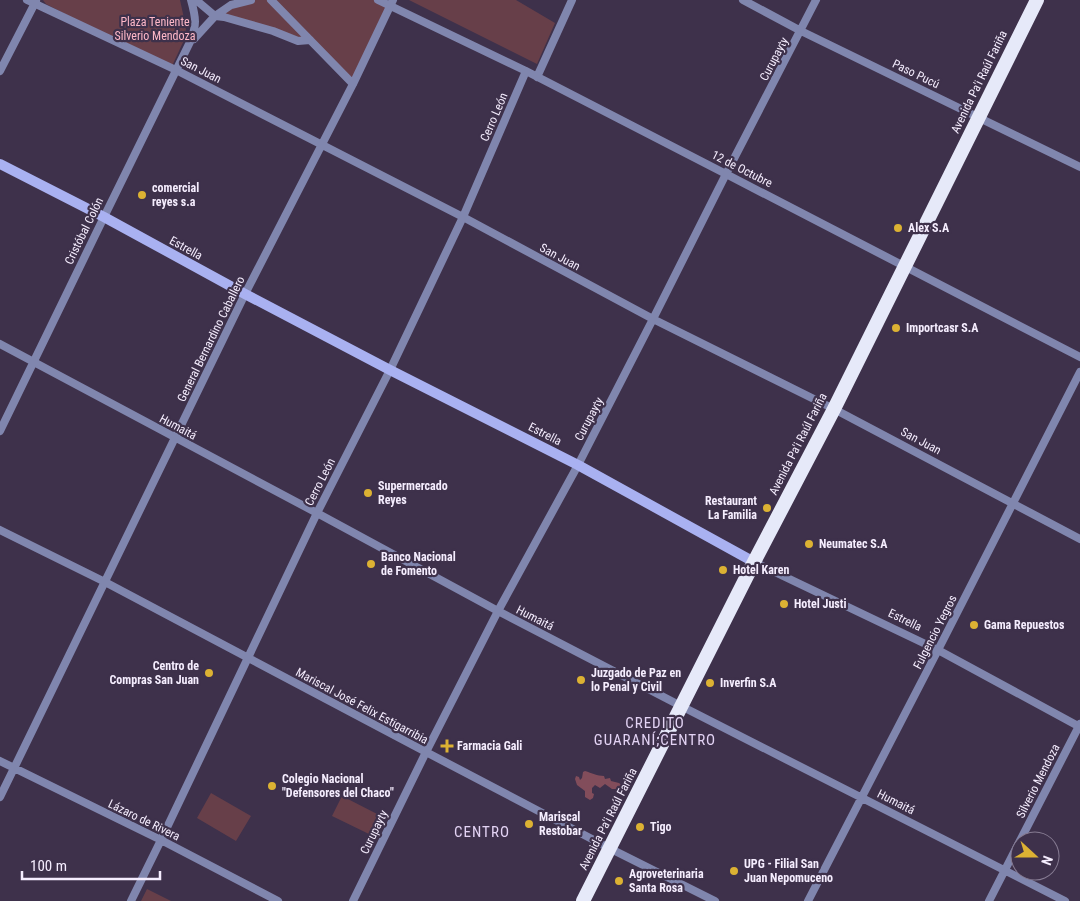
<svg xmlns="http://www.w3.org/2000/svg" width="1080" height="901" viewBox="0 0 1080 901" font-family="'Roboto Condensed',sans-serif">
<style>
.green{fill:#673f49}
.forest{fill:#824d5b}
.lines{fill:none;stroke-linecap:round;stroke-linejoin:round}
.minor{stroke:#8086ae;stroke-width:8}
.secondary{stroke:#a9b1f1;stroke-width:10}
.trunk{stroke:#e6e9f9;stroke-width:14}
.poi-dot{fill:#dcb233;stroke:#3e314b;stroke-width:2}
.labels{text-anchor:middle;dominant-baseline:central;stroke-width:4.5;stroke-linejoin:round;paint-order:stroke}
.park-label{font-size:12px;fill:#feb8c8;stroke:#3e314b}
.street-label{font-size:12px;fill:#f5edfe;stroke:#3e314b}
.poi-label{font-size:12px;font-weight:bold;fill:#f5edfe;stroke:#3e314b;text-anchor:start}
.quarter-label{font-size:15px;letter-spacing:1px;fill:#e3d3f4;stroke:#3e314b}
</style>
<rect width="100%" height="100%" fill="#3e314b"/>
<path class="green" d="M43 0H180L185 23 186 30 185 38 173 64 172 66 166 67 46 4Z
M251 0H378L390 6 353 84 310 40 298 41 215 16Z
M409 0H516L555 23 537 64Z
M211 793 251 816 236 841 197 818Z
M342 796 381 816 371 835 332 816Z
M147 889 171 901H141Z"/>
<path class="forest" d="M585 771C592 773 597 776 604 776L605 779 610 778 611 781 619 783 624 787 621 792H618L617 789H612L605 784 600 788 595 785 592 788V793L594 794 593 798 590 800 585 797V791L577 785 575 779 576 776 579 777 580 780 582 778 583 772Z"/>
<g class="lines">
<path class="minor" d="M27 0 176 70 463 217 653 319 834 409 1080 539
M196 0 215 16 224 17 273 31 298 41 310 40
M271 0 353 84
M378 0 526 71 726 174 1080 357
M743 0 801 31 1080 167
M194 39 215 16 231 5 251 0
M0 71 36 1
M537 77 572 0
M0 344 317 513 498 611 681 706 1065 901
M0 431 104 217 190 42C197 25 196 18 191 0
M0 530 105 582 426 752 609 848 715 901
M754 562 938 650 1080 727
M0 761 161 840 278 901
M0 797 245 294 353 84 393 0
M131 901 161 840 317 513 390 370 463 217 526 71
M353 901 426 752 498 611 578 465 653 319 726 174 816 0
M808 901 938 650 1080 372
M989 901 1080 724"/>
<path class="secondary" d="M0 164 104 217 245 294 390 370 578 465 754 562"/>
<path class="trunk" d="M583 901 754 562 834 409 1037 0"/>
</g>
<g class="poi-dot">
<circle cx="142" cy="195" r="5"/>
<circle cx="898" cy="228" r="5"/>
<circle cx="896" cy="328" r="5"/>
<circle cx="368" cy="493" r="5"/>
<circle cx="767" cy="508" r="5"/>
<circle cx="809" cy="544" r="5"/>
<circle cx="371" cy="564" r="5"/>
<circle cx="723" cy="570" r="5"/>
<circle cx="784" cy="604" r="5"/>
<circle cx="974" cy="625" r="5"/>
<circle cx="209" cy="673" r="5"/>
<circle cx="581" cy="680" r="5"/>
<circle cx="710" cy="683" r="5"/>
<path d="M444.5 738.5h5v5h5v5h-5v5h-5v-5h-5v-5h5z"/>
<circle cx="272" cy="786" r="5"/>
<circle cx="529" cy="824" r="5"/>
<circle cx="640" cy="827" r="5"/>
<circle cx="734" cy="871" r="5"/>
<circle cx="619" cy="881" r="5"/>
</g>
<g class="labels">
<g class="park-label">
<text x="155" y="22">Plaza Teniente<tspan x="155" dy="14">Silverio Mendoza</tspan></text>
</g>
<g class="street-label">
<text transform="translate(774 59) rotate(-62)">Curupayty</text>
<text transform="translate(201 70) rotate(27)">San Juan</text>
<text transform="translate(916 74) rotate(26)">Paso Pucú</text>
<text transform="translate(979 82) rotate(-64)">Avenida Pa'i Raúl Fariña</text>
<text transform="translate(494 117) rotate(-67)">Cerro León</text>
<text transform="translate(742 169) rotate(27)">12 de Octubre</text>
<text transform="translate(84 231) rotate(-64)">Cristóbal Colón</text>
<text transform="translate(186 248) rotate(29)">Estrella</text>
<text transform="translate(560 257) rotate(28)">San Juan</text>
<text transform="translate(211 339) rotate(-64)">General Bernardino Caballero</text>
<text transform="translate(589 419) rotate(-62)">Curupayty</text>
<text transform="translate(178 427) rotate(28)">Humaitá</text>
<text transform="translate(545 434) rotate(27)">Estrella</text>
<text transform="translate(921 441) rotate(28)">San Juan</text>
<text transform="translate(798 444) rotate(-63)">Avenida Pa'i Raúl Fariña</text>
<text transform="translate(320 482) rotate(-63)">Cerro León</text>
<text transform="translate(535 618) rotate(27)">Humaitá</text>
<text transform="translate(905 620) rotate(26)">Estrella</text>
<text transform="translate(935 632) rotate(-63)">Fulgencio Yegros</text>
<text transform="translate(362 706) rotate(28)">Mariscal José Felix Estigarribia</text>
<text transform="translate(1038 781) rotate(-63)">Silverio Mendoza</text>
<text transform="translate(896 802) rotate(27)">Humaitá</text>
<text transform="translate(608 819) rotate(-63)">Avenida Pa'i Raúl Fariña</text>
<text transform="translate(144 820) rotate(26)">Lázaro de Rivera</text>
<text transform="translate(374 832) rotate(-64)">Curupayty</text>
</g>
<g class="poi-label">
<text x="152" y="188">comercial<tspan x="152" dy="14">reyes s.a</tspan></text>
<text x="908" y="228">Alex S.A</text>
<text x="906" y="328">Importcasr S.A</text>
<text x="378" y="486">Supermercado<tspan x="378" dy="14">Reyes</tspan></text>
<text x="757" y="501" text-anchor="end">Restaurant<tspan x="757" dy="14">La Familia</tspan></text>
<text x="819" y="544">Neumatec S.A</text>
<text x="381" y="557">Banco Nacional<tspan x="381" dy="14">de Fomento</tspan></text>
<text x="733" y="570">Hotel Karen</text>
<text x="794" y="604">Hotel Justi</text>
<text x="984" y="625">Gama Repuestos</text>
<text x="199" y="666" text-anchor="end">Centro de<tspan x="199" dy="14">Compras San Juan</tspan></text>
<text x="591" y="673">Juzgado de Paz en<tspan x="591" dy="14">lo Penal y Civil</tspan></text>
<text x="720" y="683">Inverfin S.A</text>
<text x="457" y="746">Farmacia Gali</text>
<text x="282" y="779">Colegio Nacional<tspan x="282" dy="14">"Defensores del Chaco"</tspan></text>
<text x="539" y="817">Mariscal<tspan x="539" dy="14">Restobar</tspan></text>
<text x="650" y="827">Tigo</text>
<text x="744" y="864">UPG - Filial San<tspan x="744" dy="14">Juan Nepomuceno</tspan></text>
<text x="629" y="874">Agroveterinaria<tspan x="629" dy="14">Santa Rosa</tspan></text>
</g>
<g class="quarter-label">
<text x="655" y="723">CREDITO<tspan x="655" dy="17">GUARANÍ;CENTRO</tspan></text>
<text x="482" y="832">CENTRO</text>
</g>
</g>
<g transform="translate(1035 856) rotate(111)"><circle r="24" fill="#3e314b" stroke="#877c93"/>
<path d="M0-4L9 19L0 12L-9 19Z" fill="#dcb233"/>
<text y="-8" font-size="14" font-weight="bold" text-anchor="middle" fill="#f5edfe">N</text>
</g>
<path d="M22 871v8h138v-8" fill="none" stroke="#f5edfe" stroke-width="2.5"/>
<text x="30" y="871" font-size="15" fill="#f5edfe" stroke="#3e314b" stroke-width="4" paint-order="stroke">100 m</text>
</svg>
